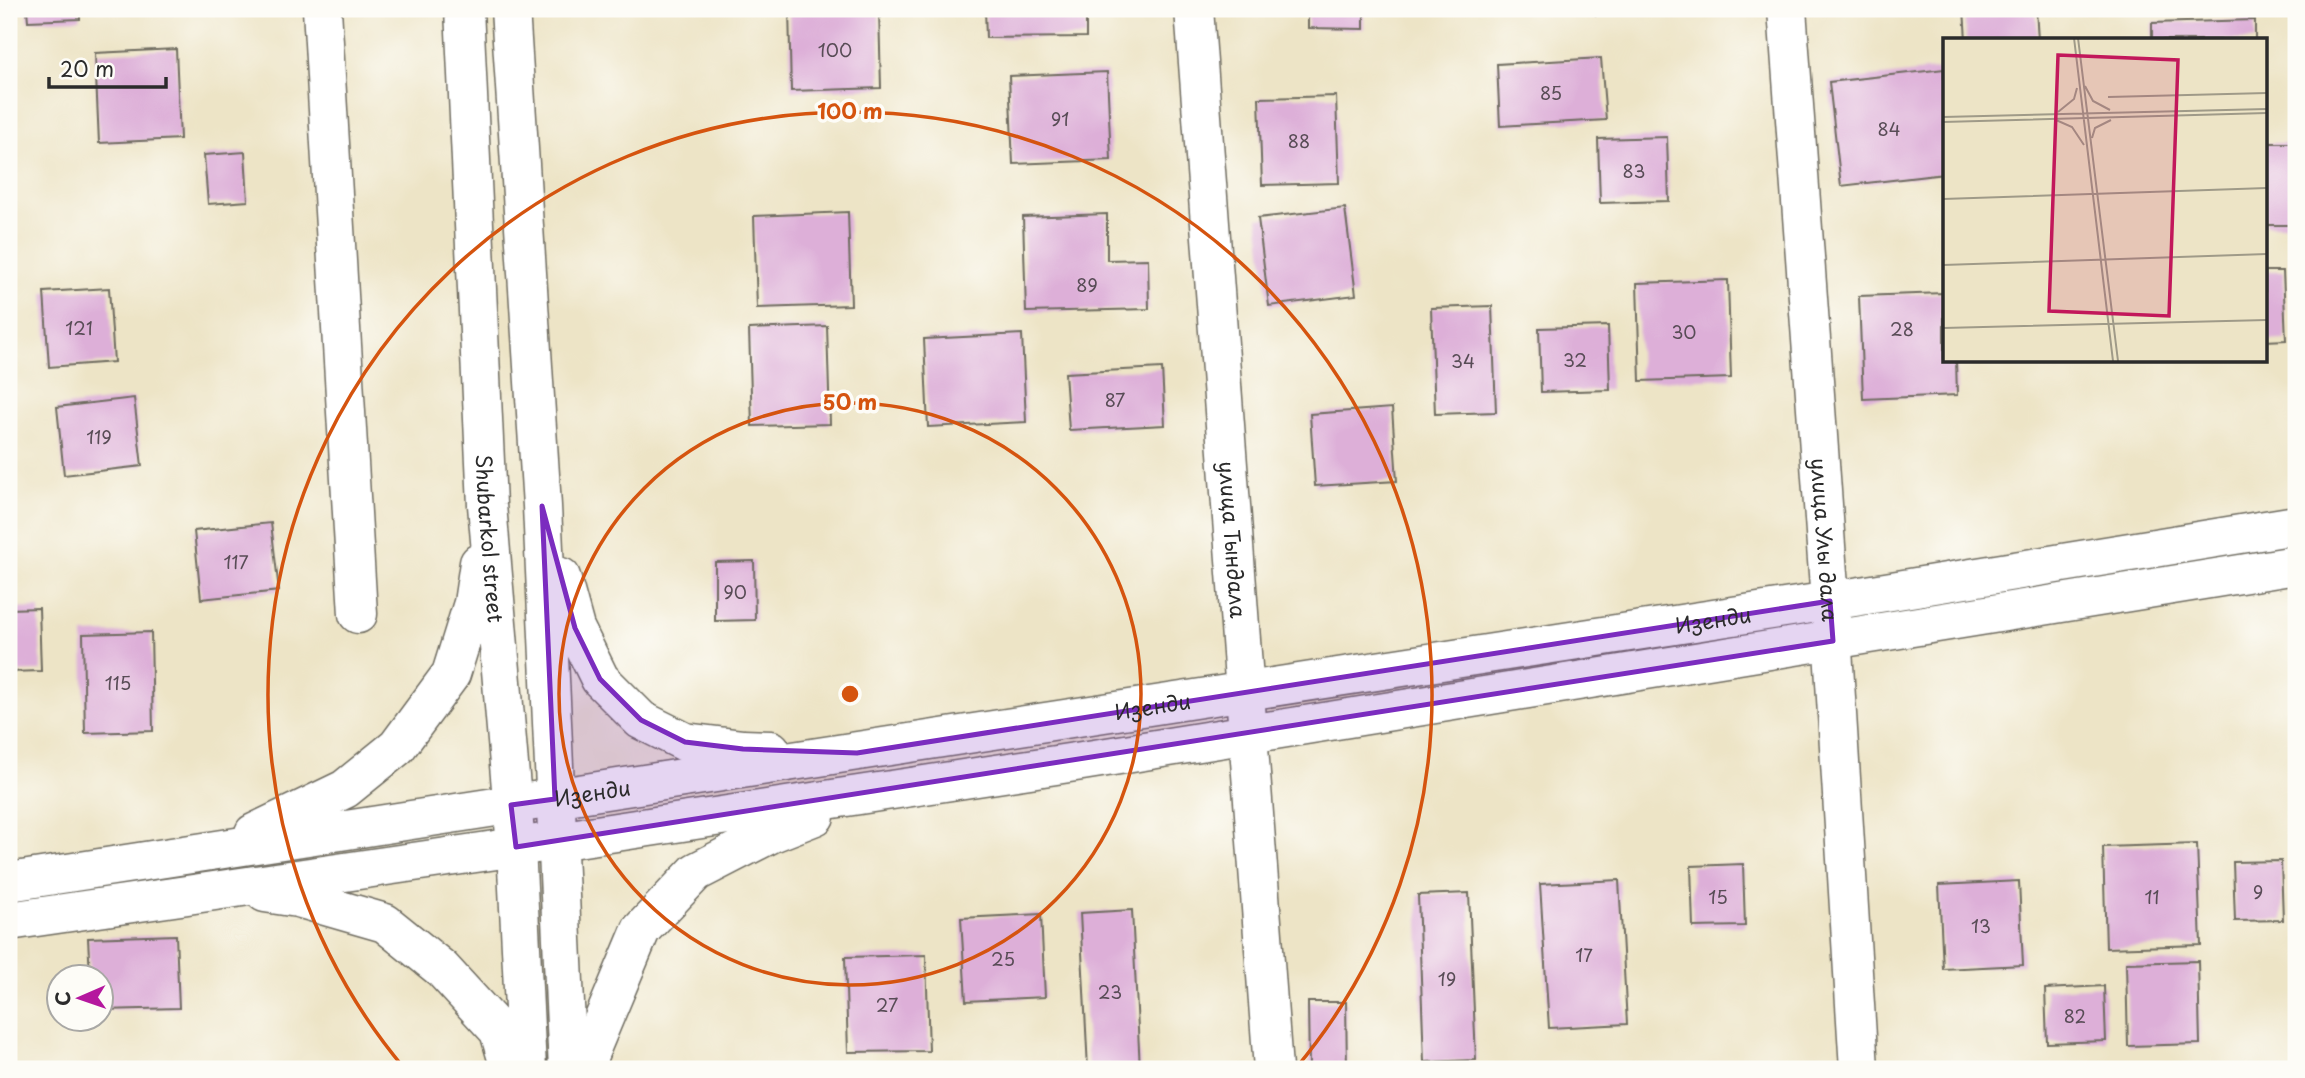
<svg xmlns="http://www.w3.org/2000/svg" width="2305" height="1078" viewBox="0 0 2305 1078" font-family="'Playpen Sans',sans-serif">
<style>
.building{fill:#ddafd8}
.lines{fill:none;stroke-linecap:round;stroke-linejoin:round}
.minor-casing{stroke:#6f6c61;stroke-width:41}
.minor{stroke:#fff;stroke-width:38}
.marked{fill:#7b2cbf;fill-opacity:0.2;stroke:#7b2cbf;stroke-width:5;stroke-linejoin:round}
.ring{fill:none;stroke:#d5540f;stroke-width:3.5}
.labels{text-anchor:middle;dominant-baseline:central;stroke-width:7;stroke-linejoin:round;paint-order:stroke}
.number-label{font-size:18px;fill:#584c56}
.street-label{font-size:21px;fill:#2b2b2b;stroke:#fdfcf7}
.inset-road{fill:none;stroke:#9f9a88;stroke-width:2}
.view{fill:#c2185b;fill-opacity:0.15;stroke:#c2185b;stroke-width:3.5}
.inset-edge{fill:none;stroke:#2b2b2b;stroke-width:3.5}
.centre{fill:#d5540f;stroke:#fdfcf7;stroke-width:3.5}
.ring-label{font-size:21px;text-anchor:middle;font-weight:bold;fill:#d5540f;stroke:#fdfcf7;stroke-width:7;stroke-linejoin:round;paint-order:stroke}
</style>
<rect width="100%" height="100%" fill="#fdfcf7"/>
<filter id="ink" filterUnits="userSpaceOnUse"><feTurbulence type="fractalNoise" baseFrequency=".0143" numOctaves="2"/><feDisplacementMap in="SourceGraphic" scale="14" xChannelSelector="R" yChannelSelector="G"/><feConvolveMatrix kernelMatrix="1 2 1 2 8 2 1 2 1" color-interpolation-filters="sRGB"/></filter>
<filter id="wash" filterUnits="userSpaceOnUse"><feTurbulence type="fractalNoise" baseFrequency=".00686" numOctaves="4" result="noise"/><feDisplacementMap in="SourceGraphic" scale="28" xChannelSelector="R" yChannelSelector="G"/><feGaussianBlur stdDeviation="1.57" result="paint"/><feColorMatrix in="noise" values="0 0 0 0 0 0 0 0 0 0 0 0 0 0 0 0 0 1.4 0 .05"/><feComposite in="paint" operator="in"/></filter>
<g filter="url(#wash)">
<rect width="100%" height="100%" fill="#ede4c6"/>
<g id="blocks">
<path class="building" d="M27 9H80V19L28 21Z
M789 9H879L881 88 791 91Z
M985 9H1086V37L986 38Z
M1308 9H1364V29L1308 28Z
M1596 9H1665V13L1596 15Z
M1964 9H2036L2038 40H1966Z
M2255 20V40H2152V23Z
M176 49 180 139 99 143 95 53Z
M1601 58 1606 120 1500 126 1497 64Z
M1944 69V174L1841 186 1829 82Z
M1107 72 1111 160 1013 164 1009 76Z
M1336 96 1339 183 1262 185 1259 98Z
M1667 137 1669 201 1600 203 1598 139Z
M2265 143H2293L2294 225H2265Z
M245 152 248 201 208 204 204 155Z
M1345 208 1356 295 1269 306 1258 218Z
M848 212 851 305 757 308 754 216Z
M1107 214V260L1148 259 1149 309 1026 312 1023 217Z
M2265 271H2283L2286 340 2265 341Z
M1728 280 1731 378 1640 381 1637 283Z
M109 288 114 362 49 367 44 292Z
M1944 293V360H1956L1957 395 1863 399 1859 296Z
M1492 306 1496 412 1435 414 1431 308Z
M827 326 830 424 752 426 749 329Z
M1608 326 1610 390 1541 392 1539 328Z
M1022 334 1026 422 928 427 924 339Z
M1162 368 1165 425 1069 430 1065 373Z
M134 398 142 466 64 475 57 407Z
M1392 408 1397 481 1315 486 1310 414Z
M271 523 279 591 201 599 194 531Z
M754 561 755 620 715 621V562Z
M39 608 41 671 9 672V609Z
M151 632 153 731 85 733 83 634Z
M2197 844 2201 945 2106 948 2103 847Z
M2281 861 2283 920 2235 921 2233 862Z
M1743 864 1745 926 1693 927 1691 866Z
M1619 880 1627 1024 1549 1028 1540 884Z
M2019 881 2023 965 1943 969 1939 885Z
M1469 893 1476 1060 1424 1062 1418 895Z
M1132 910 1140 1069H1088L1080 913Z
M1041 914 1045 997 966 1001 961 918Z
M176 935 179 1008 102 1010V976H90L88 938Z
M926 955 929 1051 848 1052 845 957Z
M2198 961 2200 1044 2128 1046 2126 963Z
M2104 986 2106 1041 2047 1043 2045 989Z
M1308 1002H1346L1347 1069H1309Z"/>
</g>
</g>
<g filter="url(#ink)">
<use href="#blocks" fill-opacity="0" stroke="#6f6c61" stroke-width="2"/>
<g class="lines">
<defs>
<g id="minor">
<path d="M322 9 358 614"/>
<path id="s1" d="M464 9 487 505 516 847 527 1069"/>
<path d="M510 9 542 506 568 1069"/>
<path id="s2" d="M1194 9 1273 1069"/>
<path id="s3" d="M1787 9 1830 601 1859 1069"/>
<path d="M561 577 575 628 600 679 641 720 685 742 743 749 771 750"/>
<path d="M254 833 345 789 397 747 451 674 473 603 479 563"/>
<path id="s4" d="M9 882 1830 601 2296 525"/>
<path d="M265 893 298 898 385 923 442 969 499 1031 510 1069"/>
<path d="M9 921 557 841 1082 761 2296 565"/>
<path d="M586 1069 589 1054 641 930 696 872 772 833 815 816"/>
</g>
</defs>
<use href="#minor" class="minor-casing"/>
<use href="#minor" class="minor"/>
</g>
</g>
<path class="marked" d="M542 506 575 628 600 679 641 720 685 742 743 749 857 753 1830 601 1833 641 516 847 511 805 555 799Z"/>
<g class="ring">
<circle cx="850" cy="694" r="291"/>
<path d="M404 1068A582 582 0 1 1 1296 1068"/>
</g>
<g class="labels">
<g class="number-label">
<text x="835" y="49">100</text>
<text x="1551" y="92">85</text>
<text x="1060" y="118">91</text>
<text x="1889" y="128">84</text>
<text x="1299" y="140">88</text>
<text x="1634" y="170">83</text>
<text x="1087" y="284">89</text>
<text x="79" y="327">121</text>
<text x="1902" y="328">28</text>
<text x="1684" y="331">30</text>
<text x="1575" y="359">32</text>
<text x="1463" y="360">34</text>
<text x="1115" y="399">87</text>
<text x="99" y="436">119</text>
<text x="236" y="561">117</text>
<text x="735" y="591">90</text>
<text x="118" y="682">115</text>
<text x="2258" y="891">9</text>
<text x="1718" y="896">15</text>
<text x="2152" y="896">11</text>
<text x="1981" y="925">13</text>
<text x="1584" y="954">17</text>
<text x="1003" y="958">25</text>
<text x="1447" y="978">19</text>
<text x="1110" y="991">23</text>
<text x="887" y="1004">27</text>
<text x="2075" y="1015">82</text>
</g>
<g class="street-label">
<text stroke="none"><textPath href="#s1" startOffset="530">Shubarkol street</textPath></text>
<text stroke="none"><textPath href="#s2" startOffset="532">улица Тындала</textPath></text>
<text stroke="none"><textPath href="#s3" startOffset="532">улица Улы дала</textPath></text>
<text stroke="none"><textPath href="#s4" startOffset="1724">Изенди</textPath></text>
<text stroke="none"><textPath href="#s4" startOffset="1157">Изенди</textPath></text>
<text stroke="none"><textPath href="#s4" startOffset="590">Изенди</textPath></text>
</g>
</g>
<g transform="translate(1943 38)">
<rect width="324" height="324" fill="#ede4c6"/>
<path class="inset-road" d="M131 0 170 323M135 0 175 323M142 48 150 63 167 72M165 59 324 55M115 74 131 61 134 50M0 79 324 71M113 82 129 89 141 107M0 84 324 75M149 100 152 90 168 82M0 161 324 150M0 227 324 216M0 290 324 282"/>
<path class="view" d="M115 17 235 22 226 278 106 273Z"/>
<rect width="324" height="324" class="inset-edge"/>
</g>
<circle cx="850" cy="694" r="10" class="centre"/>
<g class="ring-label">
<text x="850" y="119">100 m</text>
<text x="850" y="410">50 m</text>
</g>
<rect width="2305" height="1078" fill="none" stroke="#fdfcf7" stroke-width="35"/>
<g transform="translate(80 998) rotate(268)"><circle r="33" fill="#fdfcf7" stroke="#a9a8a5" stroke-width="2"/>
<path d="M0-5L12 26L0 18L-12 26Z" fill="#b5179e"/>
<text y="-10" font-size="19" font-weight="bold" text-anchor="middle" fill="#2b2b2b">С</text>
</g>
<path d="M49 77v10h117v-10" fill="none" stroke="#2b2b2b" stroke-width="3.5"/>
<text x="60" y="77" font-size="21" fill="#2b2b2b" stroke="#fdfcf7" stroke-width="5" paint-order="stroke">20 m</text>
</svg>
